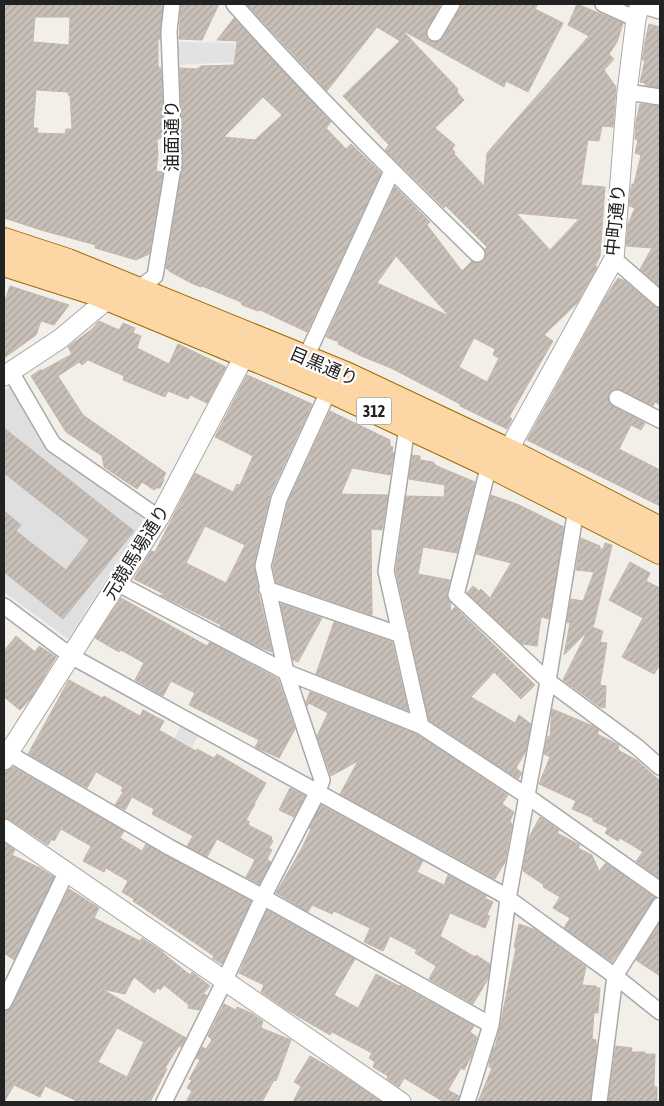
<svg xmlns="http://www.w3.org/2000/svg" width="664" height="1106" viewBox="0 0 664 1106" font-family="'Asap Condensed','Noto Sans JP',sans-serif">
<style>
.residential{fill:#e0dfdf}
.parking{fill:#e2e2e2}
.building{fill:url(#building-hatch);stroke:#c4b6ab;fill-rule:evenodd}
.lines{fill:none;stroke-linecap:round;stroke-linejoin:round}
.minor-casing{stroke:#a9a9a9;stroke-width:18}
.tertiary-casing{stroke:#a9a9a9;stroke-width:21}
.primary-casing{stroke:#a06b00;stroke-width:26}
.minor{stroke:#fff;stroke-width:15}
.tertiary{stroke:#fff;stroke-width:19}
.primary{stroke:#fcd6a4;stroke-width:24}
.labels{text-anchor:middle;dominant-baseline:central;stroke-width:4.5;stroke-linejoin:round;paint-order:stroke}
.shield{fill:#fff;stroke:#646464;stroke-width:1}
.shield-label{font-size:16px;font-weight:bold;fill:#222}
.street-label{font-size:18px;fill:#222;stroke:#fff}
</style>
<defs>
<pattern id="building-hatch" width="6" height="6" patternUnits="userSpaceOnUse" patternTransform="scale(1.25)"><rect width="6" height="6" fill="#c7bfb8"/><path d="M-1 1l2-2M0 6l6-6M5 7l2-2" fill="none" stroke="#aba49e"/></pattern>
</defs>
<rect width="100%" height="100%" fill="#f2efe9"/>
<path class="residential" d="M12 386 50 448 136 509 143 521 68 639 4 592V391Z"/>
<path class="parking" d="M177 42 235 43 234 62 177 65Z
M181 725 199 735 192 747 175 738Z"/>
<path class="building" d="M4 4H86L114 6V4H163L160 39H158V65L159 68H161L164 136 157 140 158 155 156 171 163 172 149 254 136 260 95 248 96 245 41 230 4 218ZM35 17H70L69 45 33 42ZM36 90 68 92V95H70L72 129H66L65 134 37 133 38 128H33Z
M181 4H219L202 40 179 39Z
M246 4H438L440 6 426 32 427 38 434 42 439 41 443 38 462 4H538L535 9 563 23 528 92 506 81 504 87 402 30 458 89 457 92 464 100 435 128 455 145 452 149 455 152 454 154 484 186 487 153 589 36 568 25 577 4 623 23 617 42 609 54 614 59 604 70 616 87 613 127 602 126 599 141 588 140 581 185 605 187 600 256 595 266 597 267 577 303 544 335 553 341 509 417 512 419 507 429 460 406V404L391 368 361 356 338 344 339 342 326 337 395 187 430 222 427 225 462 271 472 261 479 263 483 261 486 256 485 249 487 247 446 206 444 208 385 150 389 145 343 96 400 41 377 27 327 91ZM516 213 579 219 550 250ZM396 256 449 316 377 283ZM474 338 495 349 493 355 499 358 487 382 459 367Z
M234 18 331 122 326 128 346 149 351 144 381 173 307 332 260 310 258 311 242 305 241 302 202 286 201 287 191 283 169 271 166 268 183 163 180 68 197 69 201 66 234 65 237 41 217 40ZM263 97 282 115 255 140 224 137Z
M649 24 660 27V88L645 85V83L640 82 645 60H642L645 42Z
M640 104 660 106V287L640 269 652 248 626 246 628 224 635 208 629 206 631 189 632 184H634L641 155 635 153 638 140 635 139 636 122Z
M618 278 625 281 654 306 660 308V405L655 402 653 406 617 389 612 390 608 398 609 403 613 406 645 423 641 430 631 425 619 449 660 470V506L527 440 605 298Z
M10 286 69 305 54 325 41 321 36 335 4 358V303Z
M99 321 119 330 123 323 135 328 133 333 141 336 137 348 169 364 178 344 226 367 207 403 190 395 188 399 168 391 165 397 123 380 124 376 88 360 82 365 79 362 58 376 83 415 166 473 163 478 164 480 160 488H157L154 490 142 482 137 489 104 467 102 456 66 432 31 376 40 370H43L72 354 68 347 92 329Z
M247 375 312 404 270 495 254 564 258 591 272 652 261 648 220 627 221 625 160 595H166L134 579 151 551 155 552 195 473 233 492 237 484 240 485 253 456 215 437ZM205 526 245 545 226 583 186 563Z
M330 411 390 440V446L393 447 392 452 394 453 390 475 352 468 341 494 388 495 382 530 371 529 372 615 276 582 273 566 288 502Z
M4 428 134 531 63 619 4 572V511L21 525 16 531 66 570 89 540 4 473Z
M412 455 420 456V460L433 462 437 466 475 482 457 553 423 547 418 574 450 580 447 593V598L451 603 450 612 455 607 535 685 521 699 494 672 471 697 515 723 519 715 531 724 526 751 516 768 522 773 518 779 429 720 396 571 406 496 444 497 445 485 409 479Z
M491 495 517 504 564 527 549 619 541 617 537 646 522 644 467 593 473 586 479 591 481 589 490 598 511 563 476 554Z
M581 538 600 546V549H603L605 543 612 545 594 624 592 627 603 631 600 642 607 643 600 685 606 686 605 708 600 707 563 680 587 632 564 655 570 623 567 622 571 599 583 601 594 572 576 570Z
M630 562 650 573 646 581 660 588V665L654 674 622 657 643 618 609 600Z
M121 598 207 646 210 642 278 679 295 729 279 758 255 747 259 740 189 705 195 693 171 681 163 696 135 680 144 663 121 650 119 652 95 638Z
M281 604 322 618 298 662 293 660Z
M334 622 392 642 408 711 316 674Z
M16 636 35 652 39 646 56 657 31 698 20 710 4 697V651Z
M69 680 102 698 104 696 140 716 143 710 164 721 159 730 196 751 197 749 214 758 217 754 266 783 254 804H255L246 820 250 822 248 824 252 827 272 837 271 839 273 841 269 848 272 850 267 859 271 862 259 884 246 877 255 860 217 839 207 857 187 846 193 836 152 814 154 809 132 797 125 810 115 805 123 792 121 791 123 787 96 772 87 788 28 754Z
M310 692 417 734 508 795 502 804 514 812 510 821 512 824 505 862 495 879 340 794 358 761 331 776 317 736 328 713 309 703 307 706 306 702Z
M552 709 593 726 599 730 597 734 619 745 618 750 638 761 660 781V879L636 861 643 852 620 838 618 841 605 833 608 828 593 821V818L572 809 576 801 539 784 550 757 544 754 548 736 550 737Z
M13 767 124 831 120 838 142 851 146 844 251 901 222 964 212 958 214 956 133 901 134 899 122 892 128 881 106 868 104 872 83 861 91 846 61 829 54 841 52 839 48 845 10 820 4 818V771L9 770Z
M290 788 305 796 294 817 279 810Z
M321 805 423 861 417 872 444 885 448 875 486 896 485 898 493 902 487 915 490 916 485 928 450 913 440 936 475 957 476 955 490 964 488 979 473 1004 429 979 436 966 415 953 417 950 390 936 383 951 364 942 370 928 334 911 332 914 312 905 308 912 276 893 302 848 311 829 309 828Z
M540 817 559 830 557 833 580 845 578 848 592 855 599 871 606 863 655 898 612 962 564 928 570 918 553 908 560 897 543 887 544 885 523 871 528 839Z
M4 842 15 850 12 855 40 868 54 877 14 960 4 953Z
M69 889 99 908 94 918 140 941 142 938 163 952V953L190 975 192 972 210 986 203 994 207 995 199 1010 188 1008 189 1005 164 985 160 990 158 988 154 993 134 977 125 994 102 989 186 1038 181 1047 179 1046 165 1068 167 1069 150 1102H79L45 1086 40 1097 14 1085 4 1102V1015L6 1011 12 1006ZM117 1028 144 1042 127 1077 98 1062Z
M267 910 355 959 334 995 358 1008 376 974 399 986 400 985 474 1026 470 1032 477 1037 471 1057 464 1070 461 1068 448 1090 459 1096 458 1102H444L404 1078 399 1087 387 1079 388 1076 373 1067 375 1062 369 1058 372 1053 332 1032 330 1035 287 1010 261 992 264 985 239 973Z
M660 922V976L636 960Z
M519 924 536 930 586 967 582 985 596 986 597 988H600L598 1013H594L592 1039 596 1040V1044H597L590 1102H478L492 1068 489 1067 490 1059 494 1047 495 1048 500 1026 516 948 514 947Z
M224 1004 236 1010 237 1007 251 1013 263 1021 261 1028 291 1040 276 1081 274 1080 262 1102H186L192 1091 187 1088 192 1080 189 1079 200 1060 196 1058 202 1047 206 1049 212 1040 208 1036Z
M616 1046 632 1048 631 1052H645V1054H655L654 1087H657V1102H608Z
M310 1056 338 1072 382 1102H293L301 1086 294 1082Z"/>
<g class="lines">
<defs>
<path id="minor" d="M234 4C311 91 394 173 477 254
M603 4 636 19
M640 5 660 11
M435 33 452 4
M627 92 660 97
M614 259 660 299
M137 290 155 276 174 162 169 31 172 4
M306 357 392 171
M11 372 53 444 159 518
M617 398 660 420
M407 427 386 571 421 726 527 796 660 890
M489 465 456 595 548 681 636 746 660 767
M117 583 286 672 421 726
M267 589 401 635
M4 606 71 656 502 894 615 976 660 1012
M8 753 169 847 263 897 491 1025
M4 1002 66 873
M164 1102 224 982 263 897 317 793 322 780 286 672 263 566 279 499 329 390
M467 1102 491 1025 508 899 548 681 576 509
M599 1102 615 976 660 905"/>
<path id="tertiary" d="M4 376 60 339 109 298 119 295
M505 463 515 438 614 259 627 92 636 19 640 4
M4 760 159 518 250 345
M4 829 401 1102"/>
<path id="primary" d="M4 240 68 261 346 374 509 451 660 529
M4 264 92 292 329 390 489 465 660 552"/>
</defs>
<use href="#minor" class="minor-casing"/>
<use href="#tertiary" class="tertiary-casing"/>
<use href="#primary" class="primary-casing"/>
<use href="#minor" class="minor"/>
<use href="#tertiary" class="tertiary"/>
<use href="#primary" class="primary"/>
</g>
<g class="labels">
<rect class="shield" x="356.5" y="397.5" width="35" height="27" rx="4"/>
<g class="shield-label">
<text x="374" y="411">312</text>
</g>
<g class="street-label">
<text transform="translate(171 136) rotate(-90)">油面通り</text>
<text transform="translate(615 220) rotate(-84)">中町通り</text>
<text transform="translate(324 366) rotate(23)">目黒通り</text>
<text transform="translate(136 552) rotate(-58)">元競馬場通り</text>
</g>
</g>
<rect width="664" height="1106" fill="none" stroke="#222222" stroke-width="10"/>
</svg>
